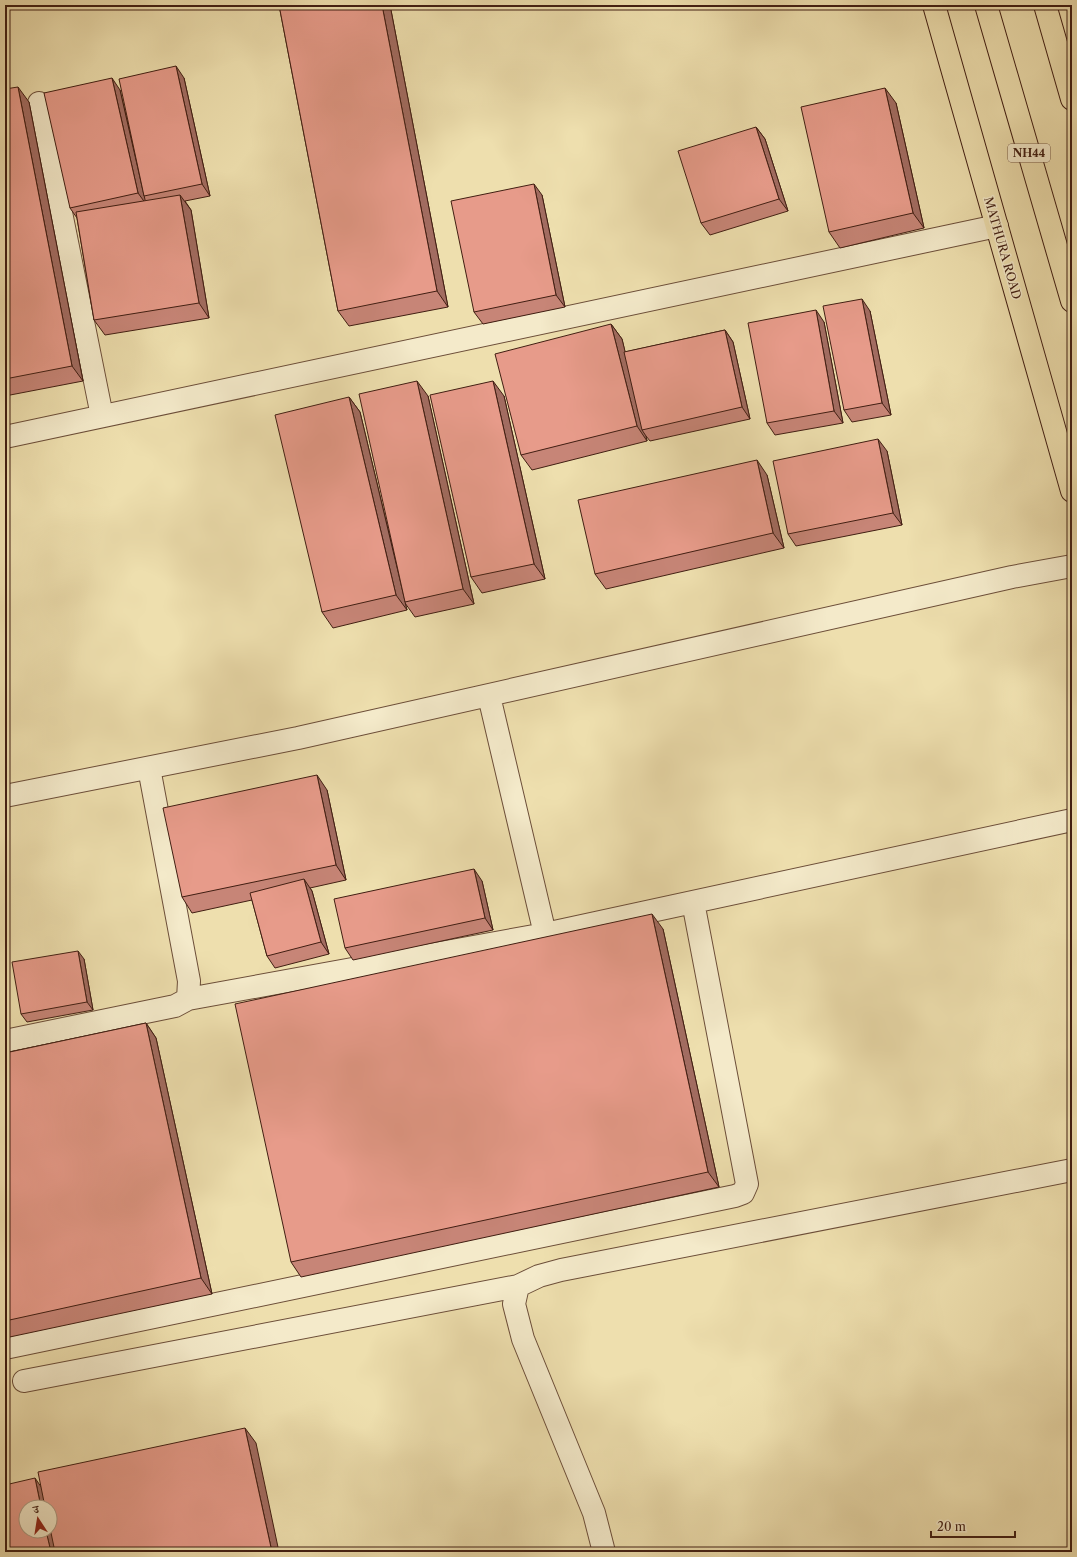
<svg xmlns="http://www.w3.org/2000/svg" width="1077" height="1557" viewBox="0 0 1077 1557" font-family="'Libre Caslon Text','Noto Serif Devanagari',serif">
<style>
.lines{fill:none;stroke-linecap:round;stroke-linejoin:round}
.minor-casing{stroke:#6c4e39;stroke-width:24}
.major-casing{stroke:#411e12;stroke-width:24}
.highway-casing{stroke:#411e12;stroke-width:24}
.minor{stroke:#f4eaca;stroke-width:22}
.major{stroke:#eedfae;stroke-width:22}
.highway{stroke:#eedfae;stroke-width:22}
.wall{fill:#c78577;stroke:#411e12}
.shaded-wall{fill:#a26c61;stroke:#411e12}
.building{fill:#e79b8a;stroke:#411e12}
.labels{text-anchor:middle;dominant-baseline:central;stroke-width:3;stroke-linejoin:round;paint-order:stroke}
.shield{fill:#f4eaca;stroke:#775b49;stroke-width:1}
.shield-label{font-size:11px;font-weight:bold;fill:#411e12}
.street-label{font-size:12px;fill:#411e12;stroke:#f4eaca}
</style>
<rect width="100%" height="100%" fill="#eedfae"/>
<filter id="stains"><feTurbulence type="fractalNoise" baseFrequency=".005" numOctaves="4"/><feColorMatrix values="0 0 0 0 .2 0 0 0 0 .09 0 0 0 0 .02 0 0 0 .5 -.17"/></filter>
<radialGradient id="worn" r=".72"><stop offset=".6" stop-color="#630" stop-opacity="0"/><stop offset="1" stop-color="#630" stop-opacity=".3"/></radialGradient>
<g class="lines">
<defs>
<path id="minor" d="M39 103 102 416
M5 437 997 226
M489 696 545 934
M5 796 298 738 1012 577 1072 566
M188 999 545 934 1072 820
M5 1041 175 1006 188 999 189 981 149 768
M5 1348 735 1196 743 1193 747 1184 693 902
M24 1381 518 1286
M604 1552 594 1513 523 1339 514 1304 518 1286 539 1276 561 1270 1072 1170"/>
<path id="major" d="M934 5 1072 491"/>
<path id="highway" d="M986 5 1072 301
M1045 5 1072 99"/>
</defs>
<use href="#minor" class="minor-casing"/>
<use href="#major" class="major-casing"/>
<use href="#highway" class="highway-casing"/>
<use href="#minor" class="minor"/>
<use href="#major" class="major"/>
<use href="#highway" class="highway"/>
</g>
<path class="wall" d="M5 5H20L5 9Z
M279 5H390L448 307 349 326 338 311Z
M184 78 210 196 185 201 191 210 209 318 105 335 94 320 77 218 70 208 120 90 138 167Z
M5 89 29 102 83 381 5 396Z
M896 103 924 228 840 248 829 232Z
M756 127 765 139 788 211 710 235 701 223Z
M542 195 565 307 483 324 474 312Z
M870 311 891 415 852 422 844 410Z
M824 322 843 423 775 435 767 423Z
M611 324 622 339 625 352 725 330 733 342 750 419 650 441 646 436 647 441 532 470 521 455Z
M428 396 474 604 415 617 405 603 407 610 333 628 322 612 349 397 360 412 399 575Z
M504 396 545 579 482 593 471 577Z
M887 451 902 525 796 546 788 534Z
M767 475 784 548 606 589 595 574Z
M327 790 346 880 310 888 312 891 329 954 275 968 267 956 252 900 192 913 182 897Z
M482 881 493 930 353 960 345 948Z
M663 929 719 1187 301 1277 291 1262Z
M84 959 93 1010 27 1022 21 1014Z
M146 1023 156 1038 212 1294 5 1338V1053Z"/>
<path class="shaded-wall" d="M382 5H390L448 307 437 291Z
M176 66 184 78 210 196 202 184Z
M112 78 120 90 146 204 138 193Z
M18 87 29 102 83 381 72 366Z
M885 88 896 103 924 228 913 213Z
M756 127 765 139 788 211 779 199Z
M534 184 542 195 565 307 556 295Z
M180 195 191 210 209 318 199 303Z
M862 299 870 311 891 415 882 403Z
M816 310 824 322 843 423 834 411Z
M611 324 622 339 644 429 642 430 646 436 647 441 637 426Z
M725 330 733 342 750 419 742 407Z
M417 381 428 396 474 604 463 589Z
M493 381 504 396 545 579 534 564Z
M349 397 360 412 405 601V602L407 610 396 595Z
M878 439 887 451 902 525 893 513Z
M757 460 767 475 784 548 773 533Z
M317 775 327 790 346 880 336 865Z
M474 869 482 881 493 930 485 918Z
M304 879 312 891 329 954 321 942Z
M652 914 663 929 719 1187 708 1172Z
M78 951 84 959 93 1010 87 1002Z
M146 1023 156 1038 212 1294 201 1278Z
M245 1428 256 1443 279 1552H272Z
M35 1478 46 1494 49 1507H41Z
M50 1513 58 1552H51L46 1531H50Z"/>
<path class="building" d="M279 5H382L437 291 338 311Z
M176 66 202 184 144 196 119 79Z
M112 78 138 193 70 208 44 93Z
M18 87 72 366 5 379V89Z
M885 88 913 213 829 232 801 107Z
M756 127 779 199 701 223 678 151Z
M534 184 556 295 474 312 451 201Z
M180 195 199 303 94 320 76 212Z
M862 299 882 403 844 410 823 306Z
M816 310 834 411 767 423 748 323Z
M611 324 637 426 521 455 495 354Z
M725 330 742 407 642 430 624 352Z
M417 381 463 589 405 602 359 394Z
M493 381 534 564 471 577 430 395Z
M349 397 396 595 322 612 275 415Z
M878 439 893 513 788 534 773 461Z
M757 460 773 533 595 574 578 500Z
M317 775 336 865 182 897 163 808Z
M474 869 485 918 345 948 334 899Z
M304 879 321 942 267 956 250 893Z
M652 914 708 1172 291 1262 235 1004Z
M78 951 87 1002 21 1014 12 962Z
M146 1023 201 1278 5 1321V1053Z
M245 1428 272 1552H55L50 1528V1507H45L38 1472Z
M35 1478 41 1507H26V1531H46L51 1552H5V1485Z"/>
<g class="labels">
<rect class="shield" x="1008" y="144" width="42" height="18" rx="3"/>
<g class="shield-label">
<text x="1029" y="153">NH44</text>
</g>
<g class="street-label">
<text transform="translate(1003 248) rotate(74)">MATHURA ROAD</text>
</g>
</g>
<rect width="1077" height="1557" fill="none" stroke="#eedfae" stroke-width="20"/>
<rect x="6" y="6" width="1065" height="1545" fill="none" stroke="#411e12" stroke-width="2"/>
<rect x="10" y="10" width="1057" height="1537" fill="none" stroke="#411e12"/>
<g transform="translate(38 1519) rotate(348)"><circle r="19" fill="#f4eaca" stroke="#ac9880"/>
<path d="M0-3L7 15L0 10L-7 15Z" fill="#8f2418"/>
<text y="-6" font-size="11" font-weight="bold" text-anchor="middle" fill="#411e12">उ</text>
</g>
<path d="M931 1531v6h84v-6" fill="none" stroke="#411e12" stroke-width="2"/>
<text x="937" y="1531" font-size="12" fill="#411e12" stroke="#f4eaca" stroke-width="3" paint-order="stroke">20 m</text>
<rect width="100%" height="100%" filter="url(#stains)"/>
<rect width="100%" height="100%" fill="url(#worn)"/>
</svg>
